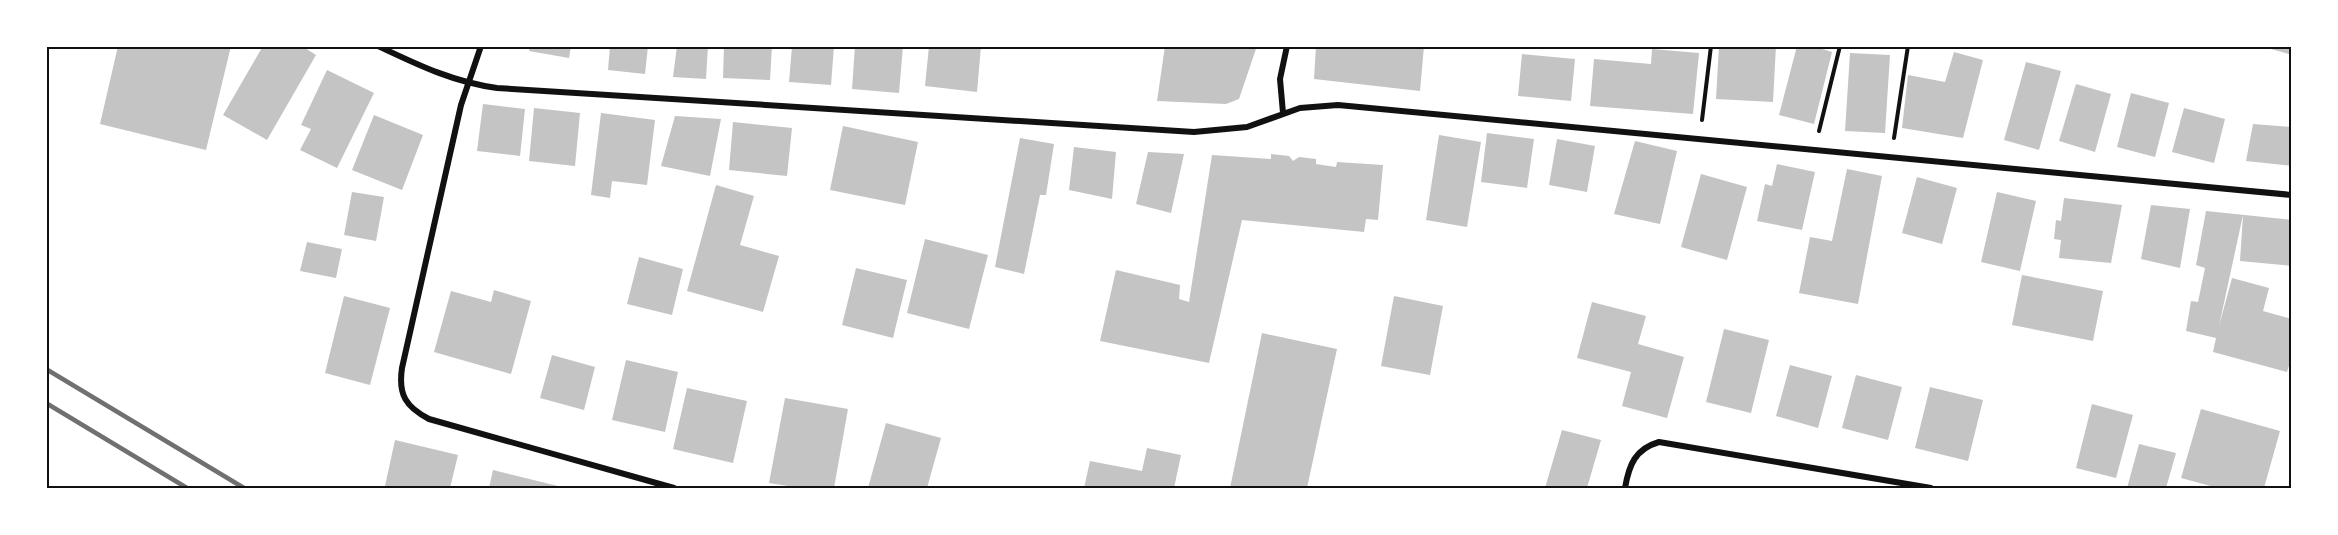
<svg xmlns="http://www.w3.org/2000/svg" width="2338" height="535" viewBox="0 0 2338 535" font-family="Signika,sans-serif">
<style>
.building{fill:#c4c4c4}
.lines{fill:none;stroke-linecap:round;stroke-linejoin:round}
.path{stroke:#111;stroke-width:4}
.minor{stroke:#111;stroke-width:6}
.rail{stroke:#707070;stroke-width:4.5}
.neatline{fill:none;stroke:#111;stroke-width:2}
</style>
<rect width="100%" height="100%" fill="#fff"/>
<path class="building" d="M118 46H231L206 150 100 124Z
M263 46H302L316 55 267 140 223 115Z
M530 46H571L569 58 529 51Z
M610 46H648L645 74 608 70Z
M677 46H708L706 79 673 77Z
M724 46H772L770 80 723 78Z
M792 46H834L831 85 789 82Z
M855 46H903L899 93 852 89Z
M929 46H981L977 92 925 86Z
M1165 46H1257L1239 99 1226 104 1157 101Z
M1316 46H1424L1420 91 1314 79Z
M1719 46H1776L1773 102 1716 99Z
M1797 46H1813L1832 52 1814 124 1779 115Z
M2264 46H2292V55L2264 47Z
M1652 49 1699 53 1693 114 1590 106 1594 59 1651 64Z
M1954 52 1983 60 1963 138 1902 128 1908 75 1945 82Z
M1850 53 1890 55 1885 133 1845 131Z
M1522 54 1575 59 1571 101 1518 96Z
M2026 62 2061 71 2039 150 2004 140Z
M327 70 374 93 337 168 300 150 311 129 301 125Z
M2076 84 2111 94 2095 152 2059 141Z
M2131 93 2169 103 2155 157 2117 147Z
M483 104 525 109 520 156 477 151Z
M534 108 580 113 575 166 529 161Z
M2184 108 2225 119 2214 163 2172 152Z
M601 113 655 120 647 185 612 181 610 198 591 195Z
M374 115 423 135 402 190 352 170Z
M675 116 721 119 710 176 661 166Z
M733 122 792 128 787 176 729 170Z
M2253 124 2292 127V166L2246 161Z
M843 126 918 142 905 205 830 190Z
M1487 133 1534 139 1527 188 1481 182Z
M1439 135 1481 142 1467 227 1426 220Z
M1020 138 1054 144 1046 195H1040L1024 274 995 267Z
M1557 139 1595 146 1587 192 1549 185Z
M1635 141 1677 151 1660 224 1614 214Z
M1074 147 1116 152 1112 199 1069 190Z
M1148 152 1184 154 1171 213 1136 204Z
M1271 154 1289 156 1293 161 1299 157 1316 159V164L1336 167 1337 162 1383 165 1378 220 1366 219 1364 232 1242 220 1209 363 1100 341 1116 270 1180 285 1179 299 1189 302 1212 155 1271 159Z
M1777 164 1815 172 1802 230 1757 221 1765 184 1772 186Z
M1847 169 1882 176 1858 304 1799 293 1810 237 1832 241Z
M1701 174 1747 187 1727 260 1681 247Z
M1917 177 1957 188 1942 244 1902 233Z
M716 185 754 196 740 245 779 256 763 312 687 291Z
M352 192 384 197 376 241 344 235Z
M1997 192 2036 201 2020 271 1981 262Z
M2064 198 2122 205 2111 263 2059 258 2061 240 2054 239 2056 220 2061 221Z
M2151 205 2190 209 2180 268 2141 259Z
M2206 211 2292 220V266L2240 261 2243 215 2219 326 2232 278 2269 288 2263 311 2292 319V356L2287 372 2213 352 2216 338 2186 331 2191 301 2198 302 2205 268 2196 265Z
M925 239 988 255 969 329 907 313Z
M307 242 342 249 336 278 300 271Z
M639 257 683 269 672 315 627 304Z
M856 268 907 280 893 338 842 325Z
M2022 275 2103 291 2093 341 2012 325Z
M494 290 531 301 511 374 434 352 451 291 491 302Z
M344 296 390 308 370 385 325 373Z
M1394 296 1443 306 1430 375 1381 366Z
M1592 302 1646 316 1638 344 1684 357 1667 418 1622 406 1631 372 1577 358Z
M1724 329 1769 340 1751 413 1706 402Z
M1262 333 1337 349 1307 488H1230Z
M552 355 595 367 584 410 540 398Z
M626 360 678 372 665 432 612 420Z
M1790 365 1832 376 1818 428 1776 416Z
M1856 375 1902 387 1888 440 1842 428Z
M1930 387 1983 400 1968 461 1915 448Z
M687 388 747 401 733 463 673 449Z
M785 398 848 409 834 488H801L769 483Z
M2092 404 2133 415 2116 478 2076 468Z
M2201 409 2280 431 2264 488H2218L2181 478Z
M886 423 941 438 927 488H868Z
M1562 430 1601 440 1587 488H1545Z
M395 440 458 455 450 488 385 486Z
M2139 444 2176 453 2166 488H2127Z
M1147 448 1181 455 1174 488H1084L1090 461 1142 471Z
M493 470 566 488H489Z"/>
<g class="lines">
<path class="path" d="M1702 120 1711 46
M1819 131 1840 46
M1894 138 1908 46
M46 488H47"/>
<path class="minor" d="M378 46C418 65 453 82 497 88L1194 132 1247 127 1300 108 1338 105 2292 195
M481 46 461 105 402 368C398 395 406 407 429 419L674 488
M1283 113 1280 79 1287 46
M1625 488C1629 465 1635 449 1659 442L1931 488"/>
<path class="rail" d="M46 369 244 488
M46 403 187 488"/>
</g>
<rect width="2338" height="535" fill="none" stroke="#ffffff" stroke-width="96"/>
<rect x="48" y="48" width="2242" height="439" class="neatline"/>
</svg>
